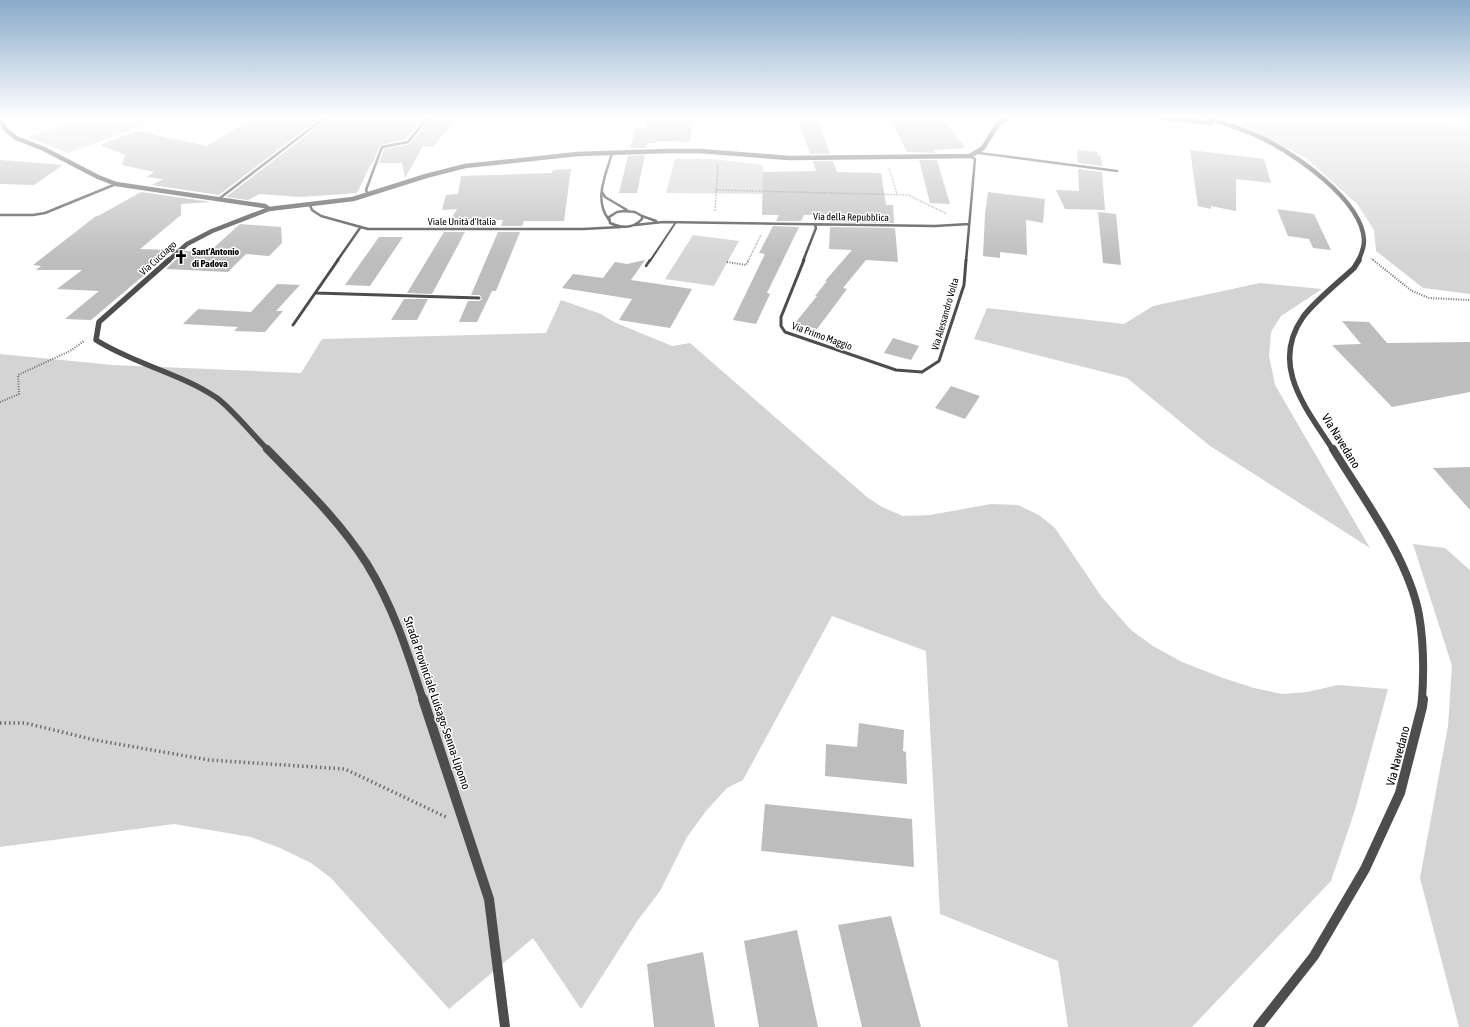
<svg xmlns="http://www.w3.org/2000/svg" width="1470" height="1027" viewBox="0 0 1470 1027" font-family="'Asap Condensed',sans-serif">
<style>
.green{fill:#d4d4d4}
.building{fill:#bdbdbd}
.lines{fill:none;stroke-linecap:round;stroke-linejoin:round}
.path-far2{stroke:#6f6f6f;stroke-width:1.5;stroke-dasharray:0.5 1;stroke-linecap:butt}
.path-far1{stroke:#6f6f6f;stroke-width:2;stroke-dasharray:1 1.5;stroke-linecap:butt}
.path{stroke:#6f6f6f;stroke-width:3.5;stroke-dasharray:1.5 3;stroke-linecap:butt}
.service-far1{stroke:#4d4d4d;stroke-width:2}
.service{stroke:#4d4d4d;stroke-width:2.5}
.minor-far1{stroke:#4d4d4d;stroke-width:2.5}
.minor{stroke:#4d4d4d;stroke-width:3}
.tertiary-far3{stroke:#4d4d4d;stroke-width:4.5}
.tertiary-far2{stroke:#4d4d4d;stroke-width:5.5}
.tertiary-far1{stroke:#4d4d4d;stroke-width:8}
.tertiary{stroke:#4d4d4d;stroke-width:10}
.labels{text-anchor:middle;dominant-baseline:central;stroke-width:3;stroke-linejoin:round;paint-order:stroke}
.far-street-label{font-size:10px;fill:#000;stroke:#fff}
.far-poi-label{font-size:10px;font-weight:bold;fill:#000;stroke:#fff;text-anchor:start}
.street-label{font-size:12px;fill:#000;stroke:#fff}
</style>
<rect width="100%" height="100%" fill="#fff"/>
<path class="green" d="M89 116H157L164 118 68 153 28 137Z
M1277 116H1415L1431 124 1470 127V294L1423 288 1376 251 1374 230 1358 205 1306 158 1241 124Z
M675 159H713L763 165 764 194 666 193Z
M693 235 739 241 714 286 665 279Z
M1260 283 1322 289 1281 316 1271 332 1269 356 1275 385 1370 548 1210 446 1127 378 974 339 987 308 1124 324 1153 306Z
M561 300 601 314 614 322 672 346 690 343 867 497 882 507 903 516 930 515 991 504 1018 505 1039 515 1055 528 1101 596 1131 630 1153 646 1182 662 1223 678 1254 688 1282 694 1307 692 1338 685 1388 689 1355 810 1331 881 1192 1027H1068L1058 961 940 914 926 651 832 616 743 780 727 788 706 811 687 837 660 891 638 920 581 1009 533 938 449 1009 331 878 311 863 280 848 251 837 174 824 0 847V354L113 365 301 373 322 339 546 333Z
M1413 544 1445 548 1470 570V1027H1459L1420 878 1448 726 1452 666Z"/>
<path class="building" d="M256 116 321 117 219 195 152 185 163 179 146 177 154 172 122 165 125 155 100 145 137 131 207 146Z
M345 116H418L416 118 423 119 406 139 380 145 373 163 371 164 357 193 301 197 260 194 248 200 226 197 329 118 342 119Z
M649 116H694L690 142 657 141V143H648L646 148H630L636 128H646Z
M797 116H816L830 154H810Z
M888 116H941L965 148 934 150 935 153 907 152Z
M430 119 455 120 433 147 423 146 405 178 402 163H379L384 149 410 144Z
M1077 150 1098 152 1097 155 1101 156 1102 166 1078 163Z
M1190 150 1264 159 1271 183 1236 179V211L1211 206V209L1198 206Z
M645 155 637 193H619L628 156Z
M0 160 63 165 34 185 0 184Z
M919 160H937L950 204 930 203Z
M813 161H833L837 172 881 173 886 205H893L894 223 830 222V215H804L801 221H776L779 215H762L763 172 816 171Z
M571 169 564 221H524L522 226H501L503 220H472L468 226H447L457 209 442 210 446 195 458 194 461 176 552 173 553 170Z
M1078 169 1102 172 1105 210 1065 209 1056 190 1079 191Z
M141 192 212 202 181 204V215L140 249 174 250 91 320 65 319 99 291 57 289 82 270H36L41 266 33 265 96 216H98Z
M988 192 1045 199 1043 223 1026 220 1027 255 1000 252V258L983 256 985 214Z
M1277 209 1314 214 1331 250 1313 248 1309 239 1288 236Z
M1098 212 1116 214 1121 265 1103 263Z
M240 224 281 227 282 243 269 256 246 254 228 272 166 269 185 251 209 252Z
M773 226 799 227 767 293 770 294 756 324 733 320 765 254 759 253Z
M830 227 895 228 898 262 866 260 843 288 847 289 817 329 795 323 817 296H815L827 281H825L852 250 829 249Z
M444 232H465L432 294 407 293Z
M498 232H520L496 291H492L477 322H459L468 301H479L482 299 480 295H471Z
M379 237H403L370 286 345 285Z
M645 260 631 280 692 289 670 328 619 320 632 299 562 288 573 274 603 278 615 262 627 264Z
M277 284 300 285 276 311H283L265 332 234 331 238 327 183 324 198 309 251 312Z
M404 299H428L417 320H391Z
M1342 321 1369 322 1387 343 1470 342V392L1392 407 1332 345 1361 344Z
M893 338 919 346 911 360 884 353Z
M951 386 980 396 965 419 935 408Z
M1470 467V510L1433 468Z
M859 723 904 730 903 751 906 752 907 784 825 776 826 744 857 747Z
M765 804 912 819 914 867 761 851Z
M891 916 921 1027H862L838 925Z
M797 930 818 1027H759L744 941Z
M703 952 715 1027H654L647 964Z"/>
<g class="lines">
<path class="path-far2" d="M889 168 897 194
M716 190 908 195 947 214
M715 211 718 166H716
M1371 258 1374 261
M748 261 761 235"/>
<path class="path-far1" d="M1373 260 1412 291 1429 298 1470 300
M727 262 746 265 749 260
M0 402 19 394 18 375 70 351 84 341"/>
<path class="path" d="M0 723H25L95 740 209 760 345 769 446 817"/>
<path class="service-far1" d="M650 261 676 222"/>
<path class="service" d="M646 266 650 260"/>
<path class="minor-far1" d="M979 153 1117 171
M602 192 605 197 627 210
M368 195 366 190 382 147 408 142 429 116
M220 198 327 116
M310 205 312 210 321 216 368 229H583L621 227
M624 211 635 212 642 216V219C633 229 621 228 610 223L609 217 617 212Z
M0 215H33L45 213 116 184
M642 216 656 221
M609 220C593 199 606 175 612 153
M635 225 663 222 935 226 969 224
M337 261 360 228
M803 261 816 228 815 225
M966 261 975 159 970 156"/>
<path class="minor" d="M804 260 781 317V326L785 332 896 370 922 372 939 361 964 285 966 260
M316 293 479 298
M293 325 338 260"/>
<path class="tertiary-far3" d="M1154 116 1171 120 1187 119
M1204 116C1224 124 1245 129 1264 139 1297 156 1362 200 1364 240 1364 247 1361 255 1358 261
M0 119 5 129 16 138 44 149 98 177 116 184 265 206 269 209
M1184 120 1212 123
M168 261 187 244 212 231 269 209 353 199 426 176 465 166 577 154 667 151H700L789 158 970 156 983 148 998 124 1013 116"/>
<path class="tertiary-far2" d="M169 260 99 322 96 340C134 364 180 373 217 398 232 409 254 436 268 450
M1333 450C1307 409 1269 366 1303 317 1315 301 1339 282 1354 268L1359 260"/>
<path class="tertiary-far1" d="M267 449C303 486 340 521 367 564 393 606 408 653 423 700
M1333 449C1363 498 1409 559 1419 615 1424 644 1424 671 1422 700"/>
<path class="tertiary" d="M423 699 489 899 505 1027
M1258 1027 1314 956 1365 869 1400 793 1422 707 1423 699"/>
</g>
<linearGradient id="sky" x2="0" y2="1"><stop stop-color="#89aac9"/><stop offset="0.45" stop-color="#fff"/><stop offset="1" stop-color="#fff" stop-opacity="0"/></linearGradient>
<rect width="1470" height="260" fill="url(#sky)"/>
<defs>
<symbol id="church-bare" viewBox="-9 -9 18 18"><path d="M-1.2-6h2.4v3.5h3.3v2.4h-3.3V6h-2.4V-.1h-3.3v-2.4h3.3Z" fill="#000" stroke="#fff" stroke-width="2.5" paint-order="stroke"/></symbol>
</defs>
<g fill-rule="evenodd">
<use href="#church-bare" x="171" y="247" width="20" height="20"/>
</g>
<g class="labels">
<g class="far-street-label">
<text transform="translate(851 217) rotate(1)">Via della Repubblica</text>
<text x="462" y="221">Viale Unità d'Italia</text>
<text transform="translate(158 258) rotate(-42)">Via Cucciago</text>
<text transform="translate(945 314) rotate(-74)">Via Alessandro Volta</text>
<text transform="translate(822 336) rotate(20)">Via Primo Maggio</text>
</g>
<g class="far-poi-label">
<text x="192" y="251">Sant'Antonio<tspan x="192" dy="12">di Padova</tspan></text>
</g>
<g class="street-label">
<text transform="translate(1341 441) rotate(58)">Via Navedano</text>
<text transform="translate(437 703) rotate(71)">Strada Provinciale Luisago-Senna-Lipomo</text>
<text transform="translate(1398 756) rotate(-75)">Via Navedano</text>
</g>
</g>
</svg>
